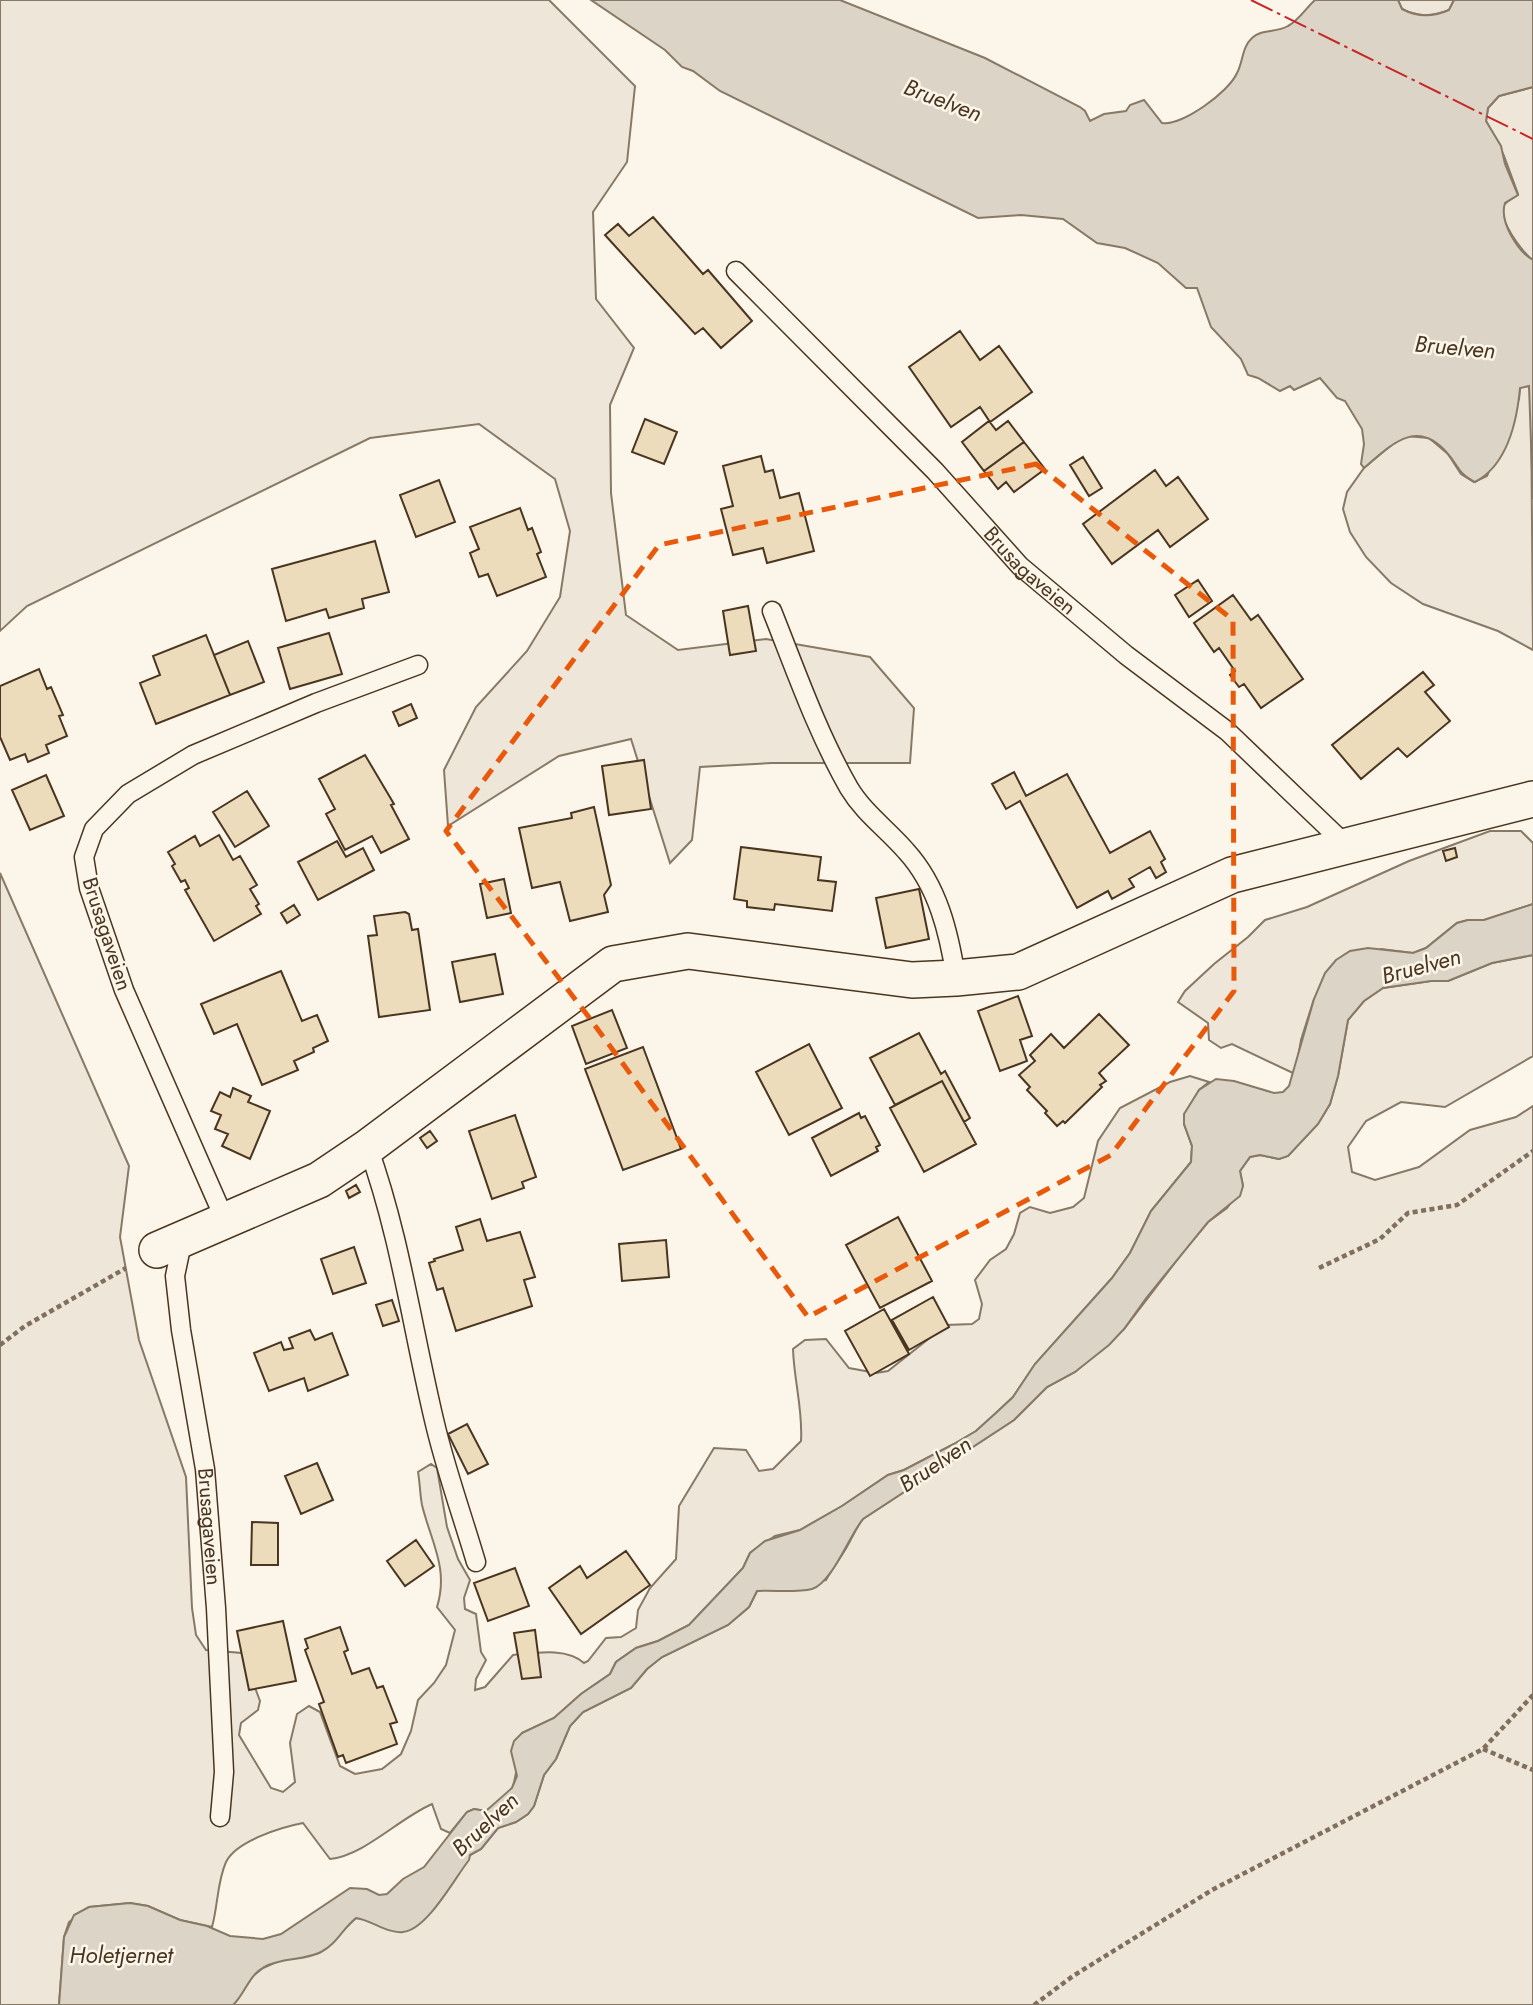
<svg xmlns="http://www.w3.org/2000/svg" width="1533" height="2005" viewBox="0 0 1533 2005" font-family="Jost,sans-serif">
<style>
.green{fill:#ede6d9;stroke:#887966;stroke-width:2}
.water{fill:#dcd4c6;stroke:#887966;stroke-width:2}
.building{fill:#ecdcbc;stroke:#4a3520;stroke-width:2}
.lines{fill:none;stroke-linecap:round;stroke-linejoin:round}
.service-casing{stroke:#4a3520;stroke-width:21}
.minor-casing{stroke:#4a3520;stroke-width:38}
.path{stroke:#7f6f5c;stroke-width:4.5;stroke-dasharray:5 3.5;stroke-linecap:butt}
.service{stroke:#fbf6e9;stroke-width:18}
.minor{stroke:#fbf6e9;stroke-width:35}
.power{stroke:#c62828;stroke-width:2;stroke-dasharray:24 5 3.5 5;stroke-linecap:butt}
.marked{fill:none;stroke:#e8590c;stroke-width:5;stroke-dasharray:14 9;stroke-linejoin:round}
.labels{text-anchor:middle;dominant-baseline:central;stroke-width:5;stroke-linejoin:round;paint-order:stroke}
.street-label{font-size:21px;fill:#4a3520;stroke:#fbf6e9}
.water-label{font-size:23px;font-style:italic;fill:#4a3520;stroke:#fbf6e9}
</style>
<rect width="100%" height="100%" fill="#fbf6e9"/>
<path class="green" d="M0 0H549L635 86 627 162 593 212 596 299 634 348 610 405 611 493 626 615 678 650 766 639 870 657 914 708 910 763H772L700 767 692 840 670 863 631 739 559 756 448 826 444 770 476 707 527 651 560 597 570 531 555 479 479 424 370 438 27 606 0 631Z
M1398 0H1454L1449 10C1433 17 1417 17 1402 9Z
M1533 87V260C1523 254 1496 217 1504 205 1507 201 1514 198 1518 194L1504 156 1486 121 1488 108 1499 96Z
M1525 385 1529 386 1531 397 1533 650 1498 631 1423 604 1391 583 1366 557 1350 532 1343 509 1347 492 1364 468 1390 446 1406 436 1429 438 1448 454 1461 474 1474 482 1487 476 1519 399 1520 388Z
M1490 831H1521L1533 843V904L1484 920H1468L1457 923 1426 948 1413 953 1381 949 1314 999 1301 1040 1295 1074 1232 1044 1221 1048 1209 1040 1208 1023 1178 1002 1185 991 1214 964 1248 937 1265 920 1307 907 1409 861Z
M0 873 129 1166 120 1237 139 1340 186 1477 192 1608 196 1635 206 1650 242 1653 260 1701 258 1710 241 1723 239 1735 271 1788 283 1792 295 1782 290 1743 297 1714 309 1706 320 1712 340 1766 355 1774 382 1769 401 1754 411 1731 418 1700 434 1683 446 1665 455 1630 437 1607C449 1568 431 1542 422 1505 420 1495 420 1483 418 1472L431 1464 437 1468 447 1527 458 1559 470 1580 464 1598 465 1609 476 1614 481 1652 486 1660 476 1679 475 1690 485 1687 513 1655C535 1653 566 1647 584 1663L588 1661 606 1638 621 1637 636 1628 638 1610 650 1588 676 1559 679 1506 714 1448 746 1450 759 1471 773 1469 801 1441C803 1409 794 1381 793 1349L805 1340 826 1339 849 1368 876 1373 888 1371 946 1325 972 1324 979 1319 982 1304 975 1280 990 1260 1006 1249 1014 1234 1020 1213 1030 1207 1050 1213 1073 1207 1084 1198 1098 1141 1120 1108 1170 1082 1190 1076 1209 1082 1199 1090 1184 1124 1192 1146 1191 1162 1151 1211 1130 1253 1112 1278 1035 1364 1013 1397 997 1412 976 1431 954 1444 904 1470 888 1475 842 1506 800 1530 775 1536 750 1553 743 1568 689 1625 658 1641 636 1648 616 1662 610 1674 581 1694 554 1718 522 1733C520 1744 516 1782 512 1788 506 1797 495 1804 486 1811L474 1809 467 1812 450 1833 441 1829 432 1804C398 1819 365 1855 330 1859L303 1823C282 1827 236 1841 226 1862 217 1882 218 1906 212 1927L180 1920 148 1906 130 1903 89 1907 69 1922 64 1937 59 2005H0Z
M1533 955V1056L1445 1107 1401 1102 1366 1121 1348 1147 1352 1172 1375 1180 1419 1167 1470 1130 1516 1117 1533 1106V2005H233L253 1976 263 1968 281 1960 319 1953 356 1918 370 1920 387 1928C405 1914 465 1875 470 1855L481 1849 498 1828 516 1822 528 1814 534 1806 544 1775 556 1759 570 1726 583 1712 631 1688 647 1669 662 1657 728 1625 749 1607 757 1591 826 1580C832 1569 839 1560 845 1550 852 1539 855 1529 863 1519L1014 1420 1047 1387 1075 1372 1124 1329 1187 1247 1208 1222 1227 1208 1243 1186 1240 1171 1250 1157 1260 1155 1279 1159 1288 1156 1318 1124 1330 1104 1338 1076 1348 1020 1364 1001 1383 988 1431 981H1448L1492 963Z"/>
<path class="water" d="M591 0H840L985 58 1080 107 1085 111 1090 121 1104 114 1126 111 1130 105 1144 100 1162 123C1182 126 1229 92 1237 73 1243 62 1242 47 1252 38 1261 29 1276 33 1288 26 1299 20 1306 8 1315 0H1398L1402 9C1417 17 1433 17 1449 10L1454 0H1533V87L1499 96 1488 108 1486 121 1501 146 1505 164 1518 195 1505 203C1499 221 1517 251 1533 260V499L1529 386 1520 388C1517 421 1507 465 1475 482 1457 472 1460 468 1448 454 1417 417 1391 445 1364 468L1361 464 1364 444 1362 429 1345 401 1337 398 1320 378 1294 390 1290 386 1280 391 1258 378 1248 375 1241 359 1211 327 1197 288H1186L1158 263 1125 248 1097 243 1063 219 1021 215 978 218 720 91 693 71 682 67 665 50Z
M1533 904V955L1492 963 1448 981H1431L1383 988 1364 1001 1348 1020 1338 1076 1330 1104 1318 1124 1288 1156 1279 1159 1260 1155 1250 1157 1240 1171 1243 1186 1240 1196 1208 1222 1147 1297 1124 1329 1109 1345 1075 1372 1047 1387 1014 1420 863 1519C849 1536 832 1583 812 1589 795 1593 775 1590 757 1591L749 1607 728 1625 662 1657 647 1669 631 1688 583 1712 570 1726 556 1759 544 1775 534 1806 528 1814 516 1822 498 1828 481 1849 470 1855 469 1860C454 1879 427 1930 403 1932 388 1934 371 1920 356 1918 343 1928 337 1944 321 1952 304 1961 282 1957 264 1967 248 1976 245 1994 233 2005H59L64 1937 74 1915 89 1907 130 1903 148 1906 180 1920 207 1926 230 1936 263 1939 281 1934 350 1888 367 1889 379 1895 387 1894 403 1879 424 1867 467 1812 474 1809 486 1811 512 1788 517 1776 511 1751 514 1741 522 1733 554 1718 581 1694 610 1674 616 1662 636 1648 658 1641 689 1625 743 1568 750 1553 765 1541 800 1530 842 1506 888 1475 904 1470 954 1444 976 1431 997 1412 1013 1397 1035 1364 1112 1278 1130 1253 1151 1211 1191 1162 1192 1146 1184 1124V1114L1199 1090 1216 1079 1234 1081 1274 1093 1283 1092 1289 1086 1314 999 1325 973 1336 960 1350 951 1368 948 1413 953 1426 948 1457 923 1468 920H1484Z"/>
<path class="building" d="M653 217 703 274 708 270 752 321 721 348 703 328 695 334 605 235 618 224 629 236Z
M960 331 980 360 999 346 1032 392 990 422 980 407 951 427 909 367Z
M645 419 677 432 664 464 632 452Z
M989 421 996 430 1008 421 1024 442 984 471 962 442Z
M1024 442 1045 469 1014 492 1006 482 998 489 984 471Z
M761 456 765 472 773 470 780 498 799 493 814 551 767 563 763 548 733 555 721 509 733 506 723 466Z
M1083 457 1102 488 1089 496 1070 465Z
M1155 470 1166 486 1178 477 1208 519 1170 547 1158 530 1112 564 1083 524Z
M439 480 455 522 416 537 400 495Z
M520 508 528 530 532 528 541 552 537 554 546 577 497 596 488 574 479 577 470 553 479 549 470 527Z
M375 541 389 592 362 599 364 608 329 618 326 609 286 621 272 569Z
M1198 580 1212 601 1189 617 1175 595Z
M1233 595 1251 620 1258 615 1303 679 1261 708 1244 684 1239 687 1230 675 1235 671 1219 648 1214 652 1194 623Z
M748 606 756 651 730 655 723 611Z
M329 633 342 674 290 689 278 648Z
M206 635 230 695 156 724 140 683 160 675 153 656Z
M248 641 264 682 230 695 214 655Z
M39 669 47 689 51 687 63 715 59 716 67 736 46 745 49 753 28 762 25 754 10 760 0 737V686Z
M1423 672 1434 685 1425 692 1450 721 1407 757 1398 748 1361 779 1332 745Z
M411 704 417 718 399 726 393 712Z
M365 755 394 804 391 805 409 839 381 853 372 836 345 850 326 814 335 809 319 779Z
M644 760 651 809 609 815 602 766Z
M1014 772 1026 796 1067 774 1110 853 1150 831 1165 859 1161 862 1166 872 1156 878 1150 867 1129 879 1134 887 1112 899 1108 891 1077 908 1020 801 1006 809 992 784Z
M46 775 64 816 30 830 12 790Z
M247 791 269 826 235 847 213 812Z
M594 807 611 885 604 895 608 912 570 921 560 882 532 888 519 828 572 818 571 813Z
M219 835 233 860 240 856 257 885 250 889 259 904 256 906 261 914 214 941 185 890 189 888 185 880 181 882 172 866 175 864 168 852 195 836 200 846Z
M337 841 346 857 363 848 374 870 318 900 298 862Z
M741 847 821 857 818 880 836 882 832 911 775 904 774 910 747 907V901L734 899Z
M1455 848 1457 857 1446 861 1443 851Z
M504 879 511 913 487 918 480 884Z
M919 889 929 939 886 948 876 898Z
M294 905 300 915 287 923 281 913Z
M405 912 409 914 412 930 418 929 430 1010 379 1017 368 936 377 935 374 916Z
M495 954 503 994 460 1002 452 962Z
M281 971 302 1021 317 1015 328 1041 313 1048 314 1052 294 1061 298 1070 262 1085 237 1024 214 1034 201 1004Z
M1018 996 1032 1036 1020 1040 1027 1061 1000 1071 978 1011Z
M612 1010 627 1048 586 1064 572 1026Z
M1099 1014 1129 1045 1099 1073 1106 1081 1100 1085 1102 1087 1065 1123 1063 1121 1057 1126 1045 1113 1047 1111 1027 1090 1030 1087 1019 1075 1035 1061 1030 1055 1051 1034 1064 1048Z
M919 1033 941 1074 945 1071 970 1118 964 1122 942 1081 895 1105 870 1058Z
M809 1044 842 1108 789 1135 756 1072Z
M643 1047 681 1149 623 1170 585 1069Z
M942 1081 976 1144 924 1172 890 1108Z
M233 1088 251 1096 248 1102 270 1111 250 1159 222 1146 228 1134 215 1129 221 1115 211 1111 220 1092 230 1097Z
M859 1113 861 1118 865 1116 880 1145 876 1147 878 1151 831 1176 812 1138Z
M515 1115 536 1177 522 1182 524 1188 492 1199 469 1131Z
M430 1131 437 1141 427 1148 420 1138Z
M356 1185 360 1192 349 1198 346 1191Z
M898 1217 932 1281 880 1308 846 1245Z
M480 1219 487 1241 520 1232 535 1277 524 1280 532 1306 456 1331 443 1288 437 1290 429 1263 435 1261 434 1259 463 1250 456 1227Z
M666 1240 669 1277 622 1281 619 1244Z
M354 1247 366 1283 333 1294 321 1259Z
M933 1297 949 1327 909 1350 892 1320Z
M392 1300 399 1321 383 1326 376 1305Z
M884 1309 909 1354 870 1376 845 1331Z
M310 1330 315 1340 332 1333 348 1375 308 1391 304 1378 269 1391 254 1353 281 1342 284 1350 293 1348 289 1338Z
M467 1424 488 1464 468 1474 448 1434Z
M317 1463 333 1500 301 1514 285 1476Z
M252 1522 278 1523V1565H251Z
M416 1540 434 1566 405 1586 387 1561Z
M626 1551 650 1585 581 1634 549 1588 580 1566 587 1578Z
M515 1568 529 1606 488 1621 474 1583Z
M283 1621 296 1681 249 1690 237 1631Z
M340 1627 348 1650 344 1652 352 1674 369 1668 377 1688 383 1686 397 1722 390 1724 397 1744 346 1763 343 1755 338 1757 319 1704 324 1702 305 1650 308 1648 305 1639Z
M535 1630 541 1677 522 1679 514 1633Z"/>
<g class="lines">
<defs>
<g id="service">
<path id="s1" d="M736 271 935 471 1020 566 1126 655 1227 731 1346 845"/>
<path d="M772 611C796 671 817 732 849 788 864 813 887 829 906 851 938 886 949 933 956 978"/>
<path d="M368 1147C401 1238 413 1334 436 1428 447 1473 463 1518 476 1562"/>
<path d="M225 1220 124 990 89 888 84 857 94 829 128 794 193 755 316 703 418 665"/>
<path id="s2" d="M183 1238 175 1276 181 1330 205 1469 216 1608 224 1772 220 1817"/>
</g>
<path id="minor" d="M157 1250 319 1180 368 1147 613 964 688 951 912 980 956 978 1018 972 1232 875 1533 799"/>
</defs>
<use href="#service" class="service-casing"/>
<use href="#minor" class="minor-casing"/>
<path class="path" d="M1319 1268 1380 1239 1408 1213 1457 1205 1533 1151
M0 1345 25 1326 126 1268
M1483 1749 1533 1770
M1034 2005 1073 1976 1212 1890 1483 1749 1533 1695"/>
<use href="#service" class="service"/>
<use href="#minor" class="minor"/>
<path class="power" d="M1251 0 1533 139"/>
</g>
<path class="marked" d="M1036 464 1233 620 1234 991 1111 1155 808 1317 588 1016 446 831 659 545Z"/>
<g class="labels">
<g class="street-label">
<text stroke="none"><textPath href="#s1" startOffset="420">Brusagaveien</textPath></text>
<text transform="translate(107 934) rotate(72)">Brusagaveien</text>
<text stroke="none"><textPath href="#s2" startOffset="292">Brusagaveien</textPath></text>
</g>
<g class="water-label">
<text transform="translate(943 100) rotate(21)">Bruelven</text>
<text transform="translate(1455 347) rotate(5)">Bruelven</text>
<text transform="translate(1421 966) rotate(-15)">Bruelven</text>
<text transform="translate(935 1464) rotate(-34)">Bruelven</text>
<text transform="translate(485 1824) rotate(-43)">Bruelven</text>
<text x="121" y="1955">Holetjernet</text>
</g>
</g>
</svg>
